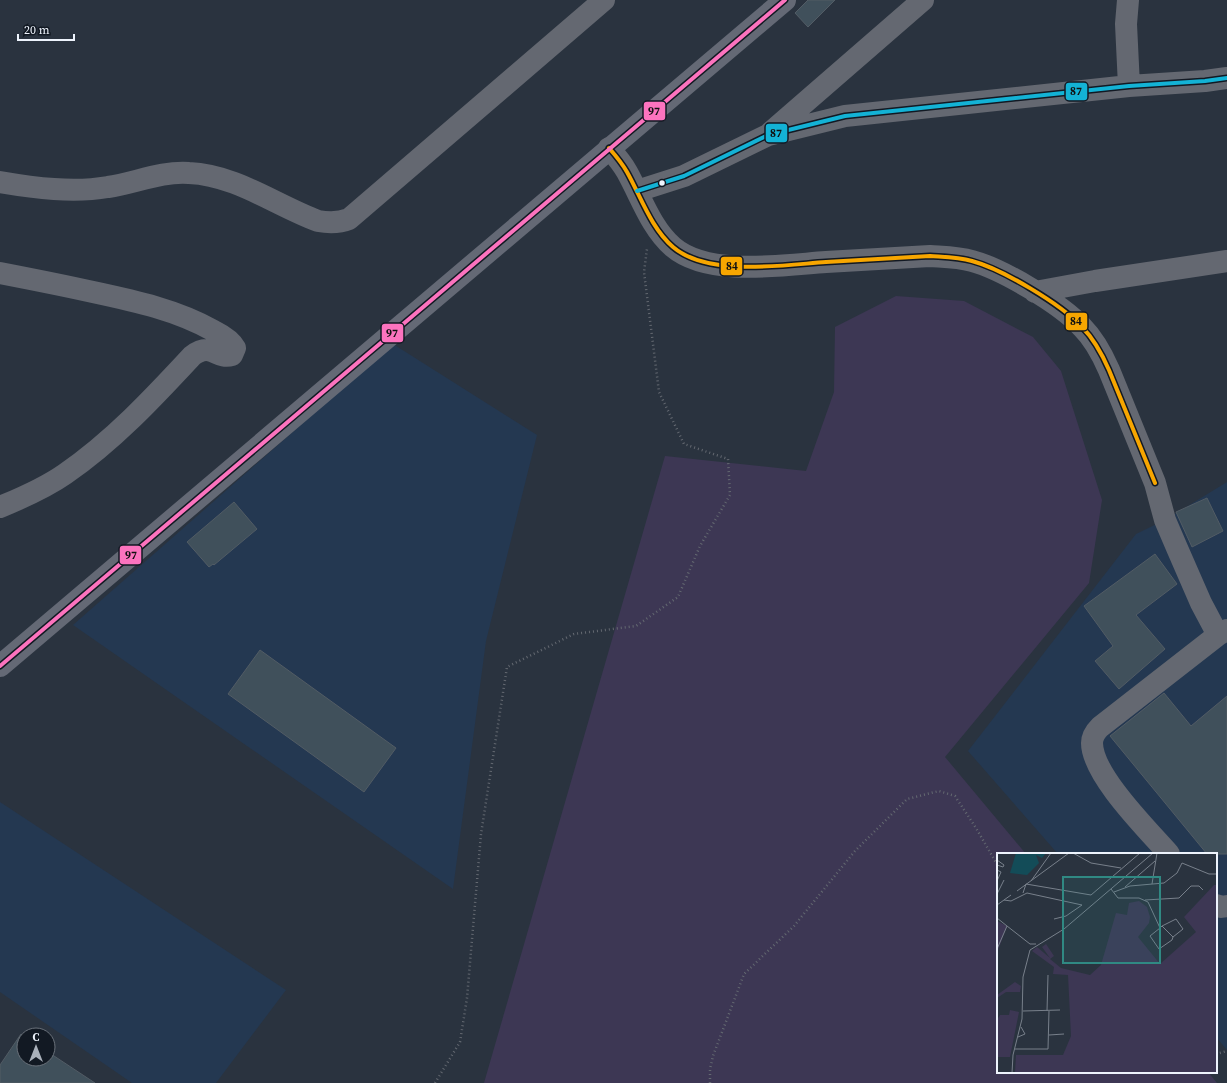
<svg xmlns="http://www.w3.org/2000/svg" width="1227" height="1083" viewBox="0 0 1227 1083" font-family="'Source Serif 4',serif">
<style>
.built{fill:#243851}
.green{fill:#3d3754}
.building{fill:#40505b;stroke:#525c65}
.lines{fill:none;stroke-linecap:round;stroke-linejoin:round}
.path{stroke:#646971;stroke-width:2.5;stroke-dasharray:1 3;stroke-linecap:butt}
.minor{stroke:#646871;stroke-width:22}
.major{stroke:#646975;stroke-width:22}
.bus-1-casing{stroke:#121923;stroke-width:7}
.bus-2-casing{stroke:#121923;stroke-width:7}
.bus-3-casing{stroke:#121923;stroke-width:7}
.bus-1{stroke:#f7a600;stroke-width:4}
.bus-2{stroke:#13b2d5;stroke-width:4}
.bus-3{stroke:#fc73be;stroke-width:4}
.bus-dot{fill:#eef4fd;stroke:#121923;stroke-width:1.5}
.inset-road{fill:none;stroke:#78808b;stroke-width:1}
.view{fill:#308983;fill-opacity:0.15;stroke:#308983;stroke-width:2}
.inset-edge{fill:none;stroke:#eef4fd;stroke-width:2}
.line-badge{stroke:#121923;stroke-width:1.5}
.pale-badge-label{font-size:11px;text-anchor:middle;font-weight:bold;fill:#111}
</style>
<rect width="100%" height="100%" fill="#2a333f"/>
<path class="built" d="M393 344 537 435 486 641 453 889 73 625Z
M1227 482V1050L1216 1037V854H1058L968 751 1136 534 1165 520Z
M0 802 286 990 216 1083H132L0 992Z"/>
<path class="green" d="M896 296 964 301 1033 337 1061 371 1102 500 1089 583 945 757 1026 854H998V1072H1208L1217 1083H484L665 456 806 471 834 392 835 327Z"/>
<path class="building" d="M808 0H835L808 27 795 13Z
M1207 498 1223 531 1192 547 1176 512Z
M234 502 257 529 214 565 213 564 209 567 187 542Z
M1155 554 1177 584 1136 615 1165 649 1119 689 1095 661 1113 646 1084 606Z
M260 650 396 748 364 792 228 694Z
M1164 693 1191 726 1227 696V854H1207L1110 736Z
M21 1034 24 1036V1059H48V1052L95 1083H0V1065Z"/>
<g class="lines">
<path class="path" d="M1216 1054 1227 1051
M435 1083 460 1042 467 998 481 834 507 667 574 634 636 626 678 597 700 546 730 495 728 459 684 444 659 392 644 272 647 249
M710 1083V1069L713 1056 744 974 794 926 855 851 907 799 939 791 955 796 976 828 998 866"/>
<path class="minor" d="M1128 0 1126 24 1129 86
M771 132 923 0
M609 148C616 156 622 163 627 172 641 197 651 228 673 247 708 277 783 265 826 262 861 260 895 258 930 256 944 257 958 257 972 261 1002 269 1061 304 1082 327 1094 339 1102 354 1109 370L1155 483 1165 520 1177 548 1201 603 1218 635 1227 630
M0 182C35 188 73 193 108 187 135 183 161 171 189 173 236 175 275 205 318 221 330 223 339 223 349 219L604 0
M637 191 684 176 768 135 845 116 1129 86 1205 81 1227 78
M0 273C31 279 62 285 93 292 135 301 177 310 214 331 222 335 231 340 235 348L232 355C216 360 212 341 192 356 153 398 113 441 65 474 45 488 22 498 0 507
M1035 292 1095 281 1227 261
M1169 854C1148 830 1092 775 1092 743 1092 736 1096 731 1100 727L1218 635
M1216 905 1221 907 1227 906"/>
<path class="major" d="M0 666 785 0"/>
<defs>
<path id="bus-1" d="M609 148C616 156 622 163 627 172 641 197 651 228 673 247 708 277 783 265 826 262 861 260 895 258 930 256 944 257 958 257 972 261 1002 269 1061 304 1082 327 1094 339 1102 354 1109 370L1155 483"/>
<path id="bus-2" d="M637 191 684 176 768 135 845 116 1129 86 1205 81 1227 78"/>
<path id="bus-3" d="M0 666 785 0"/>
</defs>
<use href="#bus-1" class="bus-1-casing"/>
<use href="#bus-2" class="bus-2-casing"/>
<use href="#bus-3" class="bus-3-casing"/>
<use href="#bus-1" class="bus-1"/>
<use href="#bus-2" class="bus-2"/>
<use href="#bus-3" class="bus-3"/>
</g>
<circle class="bus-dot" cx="662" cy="183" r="3.5"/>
<g transform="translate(997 853)">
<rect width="220" height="220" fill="#2a333f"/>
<path d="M217 32H220V220H18L19 202H66L74 183 71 122 56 121 57 114 35 98 40 94 53 105 45 94 49 91 57 103 53 106 64 115 93 122 104 112 119 60 130 62 132 50 142 48 150 54 153 64 152 70 141 84 163 111 199 79 187 64ZM0 68 10 73 0 100ZM18 129 24 133 23 139H9L0 145V142ZM13 157 22 159 13 204H0V167L3 162H12Z" fill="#3d3754"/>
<path d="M19 0H49L45 5 39 2 42 10 30 22 13 20Z" fill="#134c58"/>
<path class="inset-road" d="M76 0 94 10 124 15M0 7 7 12 6 14 0 12M0 17 4 19 0 28M34 28 54 0M155 31 160 0M128 34 158 8M114 36 121 45H142L151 49 163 75 165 73 176 84 186 76 179 66 165 73M20 38 72 0M117 39 133 33 167 30 180 20 185 10 212 21H220M26 40 29 31 94 42 143 0M0 41 7 27M7 47 14 48 30 40 85 52 69 63 57 66M148 47 182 45 194 33H202L206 37M0 52 14 42M0 65 10 73M163 75 153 83 162 96 175 87 176 84M0 96 10 73 33 91H39M26 158 63 157M50 158 51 122M52 182 67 181M21 184 28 181 24 174M18 196H51L52 158M15 220 16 202 25 166 26 124 33 97 67 76 156 0"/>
<path class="view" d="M66 24H163V110H66Z"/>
<rect width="220" height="220" class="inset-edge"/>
</g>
<g class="line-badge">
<rect x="1065" y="82" width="23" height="19" rx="4" fill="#13b2d5"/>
<rect x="643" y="101" width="23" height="20" rx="4" fill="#fc73be"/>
<rect x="765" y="123" width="23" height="20" rx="4" fill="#13b2d5"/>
<rect x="720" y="256" width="23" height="20" rx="4" fill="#f7a600"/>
<rect x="1065" y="312" width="23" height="19" rx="4" fill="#f7a600"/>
<rect x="381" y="323" width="23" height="20" rx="4" fill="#fc73be"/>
<rect x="119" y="545" width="23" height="20" rx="4" fill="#fc73be"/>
</g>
<g class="pale-badge-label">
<text x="1076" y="95">87</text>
<text x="654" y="115">97</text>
<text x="776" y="137">87</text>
<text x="732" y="270">84</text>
<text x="1076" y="325">84</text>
<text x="392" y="337">97</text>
<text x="131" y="559">97</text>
</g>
<g transform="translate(36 1047)"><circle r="19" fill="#121923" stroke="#6a717a"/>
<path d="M0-3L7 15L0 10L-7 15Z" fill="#a9b0ba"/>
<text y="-6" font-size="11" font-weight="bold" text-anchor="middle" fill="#eef4fd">С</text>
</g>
<path d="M18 34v6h56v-6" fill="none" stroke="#eef4fd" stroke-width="2"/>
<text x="24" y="34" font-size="12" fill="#eef4fd" stroke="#121923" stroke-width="3" paint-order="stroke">20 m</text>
</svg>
